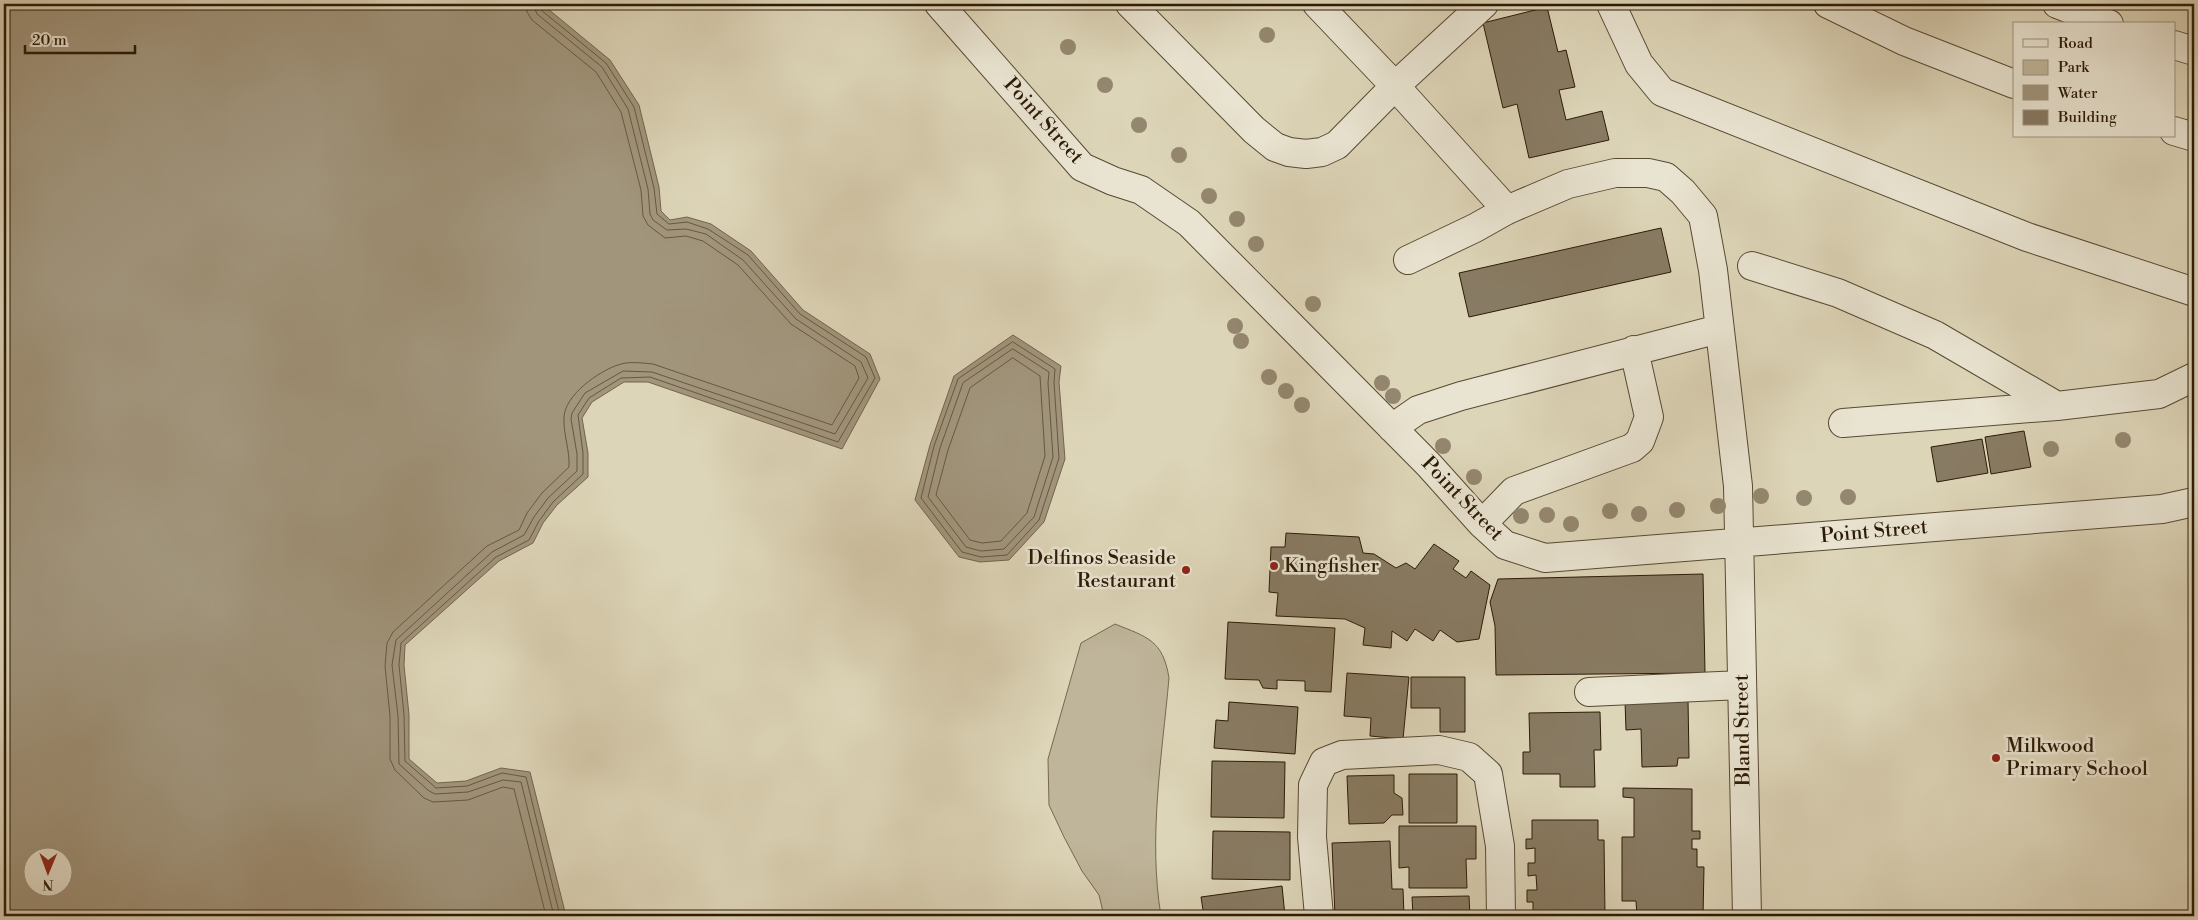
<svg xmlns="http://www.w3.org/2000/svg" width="2198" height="920" viewBox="0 0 2198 920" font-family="'Libre Bodoni',serif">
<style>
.green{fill:#bfb59a;stroke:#766850}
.water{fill:#a1957c;stroke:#72644d;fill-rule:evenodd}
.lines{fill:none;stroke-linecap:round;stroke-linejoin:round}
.shore{stroke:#665842;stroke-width:1}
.building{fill:#887b63;stroke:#2c1a07}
.minor-casing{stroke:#584933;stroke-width:30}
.minor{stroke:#e9e4d1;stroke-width:28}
.tree{fill:#94876f}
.poi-dot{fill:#8f2418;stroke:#e9e4d1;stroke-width:2}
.labels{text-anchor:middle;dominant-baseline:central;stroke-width:5;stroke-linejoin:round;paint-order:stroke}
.street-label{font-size:20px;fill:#2c1a07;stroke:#e9e4d1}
.poi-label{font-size:20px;fill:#2c1a07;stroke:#e9e4d1;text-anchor:start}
</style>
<rect width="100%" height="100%" fill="#ddd5b8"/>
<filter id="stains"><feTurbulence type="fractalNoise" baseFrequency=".004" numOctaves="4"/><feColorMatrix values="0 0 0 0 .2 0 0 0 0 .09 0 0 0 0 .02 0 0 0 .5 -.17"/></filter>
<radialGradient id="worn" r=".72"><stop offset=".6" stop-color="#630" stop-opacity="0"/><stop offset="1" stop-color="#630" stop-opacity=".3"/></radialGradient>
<path class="green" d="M1115 624C1147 637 1163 640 1169 678 1162 756 1148 838 1161 916H1104L1099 895 1082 871 1064 837 1049 805 1048 759 1081 643Z"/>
<path class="water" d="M4 4H542L610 60 639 105 659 187 661 211 670 220 687 217 711 224 751 251 803 310 870 354 880 379 842 449 648 382H624L592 402 582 418 588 453V477L557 505 543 523 533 543 499 561 405 645 404 665 409 715V759L437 783 466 781 501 768 530 772 566 916H4ZM32 858H62V888H32Z
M1013 335 1061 366 1059 382 1065 459 1044 522 1009 560 980 562 959 557 915 500 930 445 954 376Z"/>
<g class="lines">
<path class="shore" d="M526 4 527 12 532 20 596 72 621 112 641 190 643 216 648 225 665 238 686 236 703 241 738 265 791 324 855 366 859 378 832 425 653 364C643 363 627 361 618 365 599 371 565 395 564 417 563 434 570 450 569 467L542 493 527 513 519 530 487 546 393 632 387 643 385 666 390 716V759L395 770 424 798 433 802 468 800 503 787 514 789 546 916
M533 4 537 14 602 67 628 109 648 189 650 214 653 220 667 230 686 229 706 234 743 260 796 319 861 362 868 378 835 434 652 372 623 371 585 393 572 413 571 419 577 454V471L548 498 534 517 524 535 492 552 396 640 392 665 398 716 399 764 429 791 435 794 468 792 503 780 521 782 554 916
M539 4 541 10 606 63 634 107 654 188 657 214 669 224 687 222 708 229 748 255 800 314 866 357 875 378 838 442 650 377 621 378 589 398 578 415 583 453V474L553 502 539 521 529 540 496 557 401 643 399 665 404 715 405 761 436 788 467 786 502 773 526 777 560 916
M1013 342 1055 369 1054 382 1059 458 1039 520 1007 555 981 557 962 552 921 498 934 446 958 379Z
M1013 349 1049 372 1048 383 1053 457 1034 517 1004 549 981 551 966 547 928 497 940 448 963 383Z
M1013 358 1040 376 1045 456 1027 513 1001 541 982 543 970 540 936 495 948 450 970 388Z"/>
</g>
<path class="building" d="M1547 7 1558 52 1566 50 1575 87 1559 90 1566 120 1602 111 1609 140 1529 158 1517 104 1503 108 1483 23Z
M1661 228 1671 272 1469 317 1459 273Z
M2024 431 2031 467 1991 474 1985 437Z
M1982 439 1988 473 1937 482 1931 447Z
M1286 533 1359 537 1363 553 1374 554 1396 568 1406 563 1415 569 1434 544 1459 561 1453 569 1466 578 1471 571 1490 585 1479 639 1457 642 1440 630 1433 641 1415 629 1407 641 1392 631 1391 648 1363 645 1365 628 1345 619 1276 616 1278 593 1269 592 1271 547H1285Z
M1703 574 1705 673 1496 675 1495 626 1490 602 1498 579Z
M1228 622 1335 628 1331 692 1305 691V681L1277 680V689L1263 688 1259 680 1225 679Z
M1347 673 1409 677 1403 739 1370 736 1371 718 1344 716Z
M1411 677H1465V732H1440V708H1411Z
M1688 700 1689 758H1678L1677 766 1642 767 1641 729 1626 730 1625 701Z
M1229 702 1298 707 1295 754 1214 748 1216 720 1228 721Z
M1600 712 1601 750H1594L1595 787H1560V774H1523V752H1530L1529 713Z
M1212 761 1285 762 1284 818 1211 817Z
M1409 774H1457V823H1409Z
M1394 775V793L1402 798 1403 815H1392L1384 823 1349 824 1347 776Z
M1623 788 1692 789V831H1700V839H1692V849H1697V867H1704L1703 916H1637L1636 901H1622V837H1634V798L1623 797Z
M1532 820H1598V840H1604L1605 916H1533V902H1527V890H1537L1536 875 1528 876V863H1535V848L1526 849V839H1532Z
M1399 826H1476V859H1466L1467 888H1409V867L1399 868Z
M1213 831 1290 832V880L1212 879Z
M1390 841 1392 889H1403L1404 916H1335L1332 843Z
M1282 886 1285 916H1204L1201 897Z
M1469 896 1470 916H1413L1412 897Z"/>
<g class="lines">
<defs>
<path id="minor" d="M939 4 1082 167 1113 181 1141 190 1189 223 1429 465 1482 524 1505 545 1545 558 2162 509 2194 502
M1130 4 1254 130 1275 147 1289 152 1306 154 1322 152 1337 145 1395 86 1484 4
M1317 4 1395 86 1507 210
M1611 4 1639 64 1662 92 2027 237 2194 292
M1828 4 1904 41 2014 84
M2057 4 2109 24
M2174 45 2194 51
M2174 131 2194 137
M1408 260 1475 228 1507 210 1568 184 1615 173H1648L1666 177 1683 192 1703 216 1713 270 1738 486 1747 916
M1752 266 1838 293 1935 335 2057 406 2159 394 2194 377
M1843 423 2057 406
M1392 428 1418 410 1461 396 1719 329
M1482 524 1514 491 1632 448 1640 441 1649 417 1634 350
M1589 692 1741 685
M1319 916 1312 837 1313 785 1324 762 1342 755 1439 750 1469 757 1488 774 1500 846 1501 916"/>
</defs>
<use href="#minor" class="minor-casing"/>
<use href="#minor" class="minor"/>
</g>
<g class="tree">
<circle cx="1267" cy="35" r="8"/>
<circle cx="1068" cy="47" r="8"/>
<circle cx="1105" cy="85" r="8"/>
<circle cx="1139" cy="125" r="8"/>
<circle cx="1179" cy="155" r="8"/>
<circle cx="1209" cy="196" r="8"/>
<circle cx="1237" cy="219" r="8"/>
<circle cx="1256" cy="244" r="8"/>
<circle cx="1313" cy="304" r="8"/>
<circle cx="1235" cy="326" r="8"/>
<circle cx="1241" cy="341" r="8"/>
<circle cx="1269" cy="377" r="8"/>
<circle cx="1382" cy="383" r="8"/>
<circle cx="1286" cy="391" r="8"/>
<circle cx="1393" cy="396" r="8"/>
<circle cx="1302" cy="405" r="8"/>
<circle cx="2123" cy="440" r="8"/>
<circle cx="1443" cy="446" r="8"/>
<circle cx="2051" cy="449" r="8"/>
<circle cx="1474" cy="477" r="8"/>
<circle cx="1761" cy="496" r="8"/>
<circle cx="1848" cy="497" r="8"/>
<circle cx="1804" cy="498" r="8"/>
<circle cx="1718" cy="506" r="8"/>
<circle cx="1677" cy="510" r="8"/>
<circle cx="1610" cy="511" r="8"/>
<circle cx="1639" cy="514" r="8"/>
<circle cx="1547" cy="515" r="8"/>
<circle cx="1521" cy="516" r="8"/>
<circle cx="1571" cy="524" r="8"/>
</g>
<g class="poi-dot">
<circle cx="1274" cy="566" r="5"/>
<circle cx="1186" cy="570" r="5"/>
<circle cx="1996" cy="758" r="5"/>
</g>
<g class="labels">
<g class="street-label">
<text transform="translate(1043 121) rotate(48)">Point Street</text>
<text transform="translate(1462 499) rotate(46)">Point Street</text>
<text transform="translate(1874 532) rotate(-5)">Point Street</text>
<text transform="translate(1743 730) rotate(-91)">Bland Street</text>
</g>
<g class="poi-label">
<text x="1176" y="558" text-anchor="end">Delfinos Seaside<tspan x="1176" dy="23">Restaurant</tspan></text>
<text x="1284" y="566">Kingfisher</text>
<text x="2006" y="746">Milkwood<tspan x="2006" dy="23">Primary School</tspan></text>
</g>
</g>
<rect width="2198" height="920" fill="none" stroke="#ddd5b8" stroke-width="20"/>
<rect x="5" y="5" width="2188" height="910" fill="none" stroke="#2c1a07" stroke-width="2.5"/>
<rect x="10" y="10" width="2178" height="900" fill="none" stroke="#2c1a07"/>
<rect x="2013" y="22" width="162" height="115" fill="#e9e4d1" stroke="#9d9380"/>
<rect x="2023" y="39" width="25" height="8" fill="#e9e4d1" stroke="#9d9380"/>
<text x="2058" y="48" font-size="15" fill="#2c1a07">Road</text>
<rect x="2023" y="60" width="25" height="15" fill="#bfb59a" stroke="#9d9380"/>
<text x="2058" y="72" font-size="15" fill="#2c1a07">Park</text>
<rect x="2023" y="85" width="25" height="15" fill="#a1957c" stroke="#9d9380"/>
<text x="2058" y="98" font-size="15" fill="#2c1a07">Water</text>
<rect x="2023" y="110" width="25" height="15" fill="#887b63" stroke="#9d9380"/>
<text x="2058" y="122" font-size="15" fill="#2c1a07">Building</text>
<g transform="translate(48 872) rotate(181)"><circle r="24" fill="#e9e4d1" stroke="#9d9380"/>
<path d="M0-4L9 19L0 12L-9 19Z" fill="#8f2418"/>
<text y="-8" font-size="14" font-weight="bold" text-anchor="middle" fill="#2c1a07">N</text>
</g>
<path d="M25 45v8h110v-8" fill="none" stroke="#2c1a07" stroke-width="2.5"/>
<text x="32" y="45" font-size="15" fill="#2c1a07" stroke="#e9e4d1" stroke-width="4" paint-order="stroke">20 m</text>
<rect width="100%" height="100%" filter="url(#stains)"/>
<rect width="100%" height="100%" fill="url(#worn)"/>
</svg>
